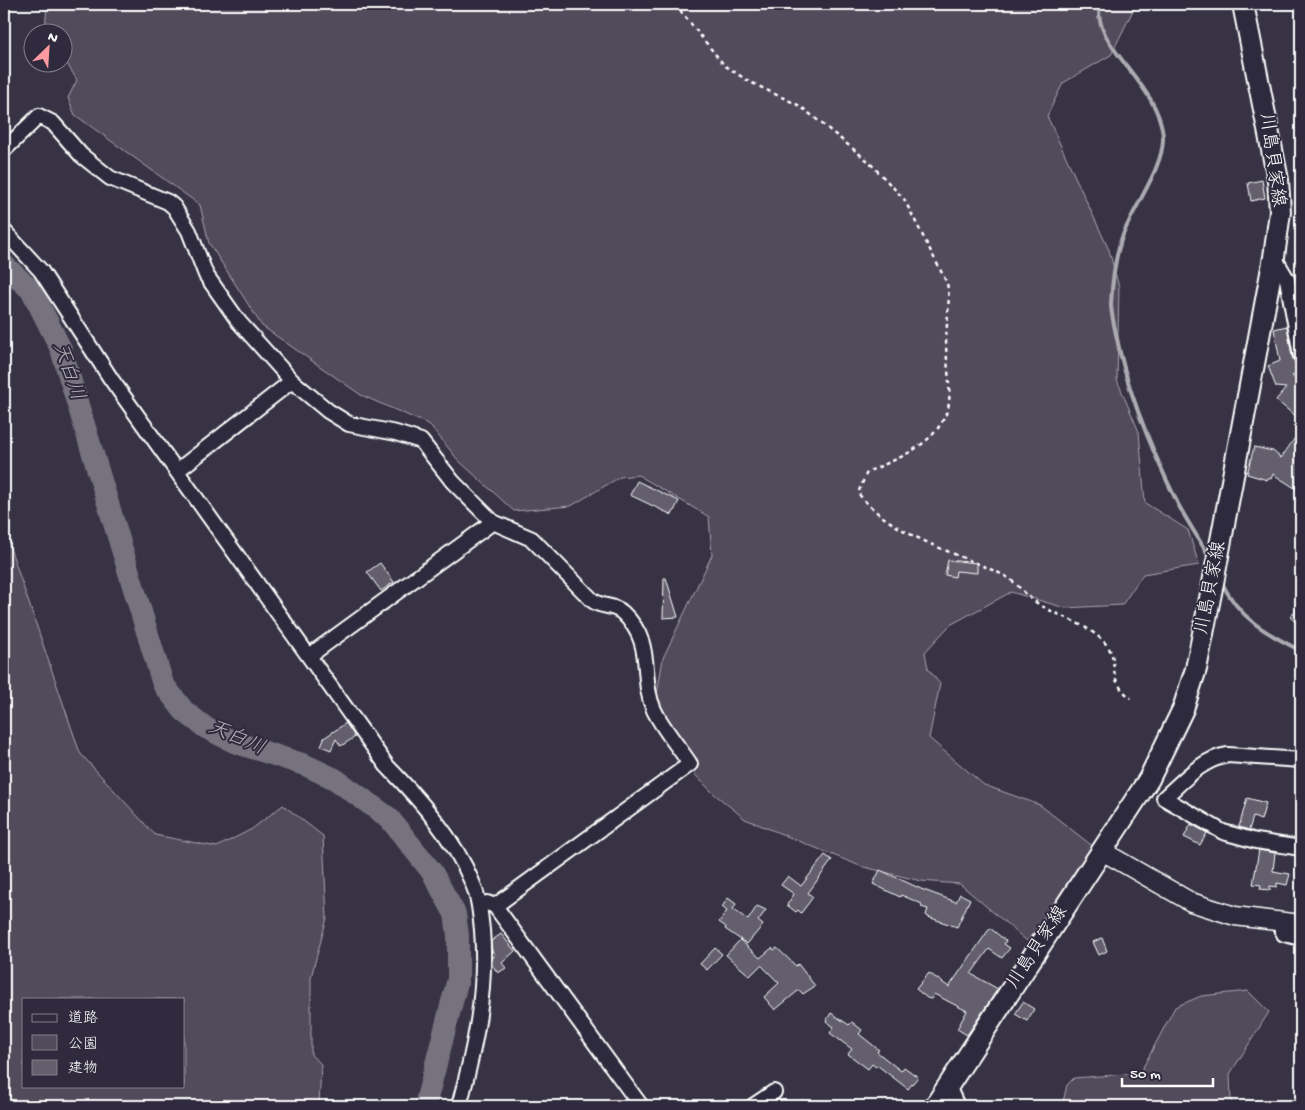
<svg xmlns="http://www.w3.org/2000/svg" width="1305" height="1110" viewBox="0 0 1305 1110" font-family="'Gochi Hand','Klee One',sans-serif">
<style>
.green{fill:#514c5c;stroke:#a8a6ae;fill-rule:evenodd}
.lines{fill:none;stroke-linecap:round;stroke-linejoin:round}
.stream{stroke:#adabb2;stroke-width:4}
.river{stroke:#76737f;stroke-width:22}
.building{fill:#635f6d;stroke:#fff}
.minor-casing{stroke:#fff;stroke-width:18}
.tertiary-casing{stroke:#fff;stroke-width:21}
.secondary-casing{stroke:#fff;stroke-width:24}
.path{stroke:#fff;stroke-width:2.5;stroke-dasharray:4 4;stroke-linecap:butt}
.minor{stroke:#2f2a3d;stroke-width:14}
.tertiary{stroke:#2f2a3d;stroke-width:18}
.secondary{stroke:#2f2a3d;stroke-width:20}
.labels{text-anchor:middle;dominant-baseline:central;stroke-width:4;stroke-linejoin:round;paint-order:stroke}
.street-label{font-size:19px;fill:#fff;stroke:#2f2a3d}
.water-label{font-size:20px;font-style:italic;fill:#b4b2b9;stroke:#2f2a3d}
</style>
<rect width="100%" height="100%" fill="#373345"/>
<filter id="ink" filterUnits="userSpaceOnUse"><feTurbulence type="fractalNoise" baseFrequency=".02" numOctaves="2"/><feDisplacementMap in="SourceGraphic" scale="10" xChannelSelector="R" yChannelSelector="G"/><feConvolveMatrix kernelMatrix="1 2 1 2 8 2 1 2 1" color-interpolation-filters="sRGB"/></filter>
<g filter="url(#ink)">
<path class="green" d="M47 4H1136L1111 55 1063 83 1047 116 1109 250 1119 287 1117 380 1139 432 1145 503 1188 530 1199 565 1143 574 1122 605 1065 608 1011 592 950 625 925 652 928 669 940 684 929 738 984 785 1040 805 1095 848 1027 941 960 884 921 881 860 866 745 819 712 792 668 747 658 731 654 712 663 658 712 555 709 517 638 475 620 477 571 506 514 511 458 460 430 425 361 395 262 326 209 243 200 205 75 115 68 98 77 80 63 57 62 32H47L45 30Z
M4 530 80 753 155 835 217 847 252 829 283 805 323 836 327 918 311 977V1055L321 1064 319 1106H4ZM24 999H184V1086H24Z
M1248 991 1269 1012 1230 1074 1231 1102 1260 1104 1261 1106H1062L1067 1085 1074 1078 1140 1073 1175 1007 1201 996Z"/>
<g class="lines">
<path class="stream" d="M1100 4C1090 45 1159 83 1163 136 1165 167 1131 210 1121 240 1115 259 1112 284 1111 304 1111 313 1114 324 1116 334 1127 392 1152 451 1178 504 1188 523 1200 540 1210 559
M1221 581C1239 619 1266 633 1301 651"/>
<path class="river" d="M4 265 32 291 61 349 163 684 184 711 206 728 234 742 305 765 335 779 389 818 432 872 455 914 458 935V979L425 1106"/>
</g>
<path class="building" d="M1262 180 1265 198 1251 201 1248 183Z
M1287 326 1292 357 1300 372 1292 376 1301 383V389L1297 393 1301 396V406L1294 415 1276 400 1286 388 1276 387 1268 366 1280 361 1274 329Z
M1301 429V492L1273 474 1271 479 1268 478 1267 480 1247 474 1254 447 1273 451 1281 458Z
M637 481 679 501 672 515 630 495Z
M948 560 977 563V573L956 571 955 577 945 575Z
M380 563 394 582 381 591 367 572Z
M664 578H666L678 617 663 618Z
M1301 604V627L1290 617Z
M346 723 355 737 341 746 336 739 331 750 321 746 324 738Z
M1247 798 1266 803 1261 820 1253 817 1249 830 1239 827Z
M1191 824 1207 833 1200 845 1184 837Z
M1259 850 1275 853 1273 871 1290 874 1287 885 1277 883V887L1270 886V890L1260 889 1261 885 1253 884Z
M825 855 832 860 808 893 813 897 801 913 798 910 796 912 787 905 794 894 781 885 788 876 801 886Z
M880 870 921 889 956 902 960 894 970 899 957 927 928 917 926 915 928 909 921 907 922 904 901 895 900 897 873 884Z
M728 898 736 904 733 909 748 920 757 906 766 910 758 921 763 925 747 944 725 929 726 927 719 922 727 911 722 907Z
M990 928 1006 941 1004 944 1010 948 1002 958 989 949 971 974 998 989 967 1035 957 1029 967 1011 934 994 931 999 927 998 916 989 929 973 949 987Z
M501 934 515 951 502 963 506 968 498 973 492 965V957L495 955 492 951 491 941Z
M1102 938 1107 951 1099 955 1093 942Z
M740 940 760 958 772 948 774 950 777 948 796 966 798 964 815 986 803 994 799 990 775 1010 764 997 779 983 761 965 750 976 726 955Z
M715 948 722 954 707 970 700 964Z
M1023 1002 1034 1009 1027 1021 1015 1014Z
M831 1013 849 1025 852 1022 862 1030 859 1034 879 1050 877 1052 901 1071 904 1067 918 1077 908 1089 877 1065 876 1067 872 1064 868 1069 848 1054 852 1049 830 1033 834 1027 826 1021Z"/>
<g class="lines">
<defs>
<path id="minor" d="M4 150 39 116 53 123 81 155 110 178 168 202 174 207 189 231 206 275 239 322 292 381 328 411 349 424 396 433 421 441 453 482 493 522 532 539 592 600C601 608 614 604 623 613 656 644 639 677 654 710 663 729 679 747 690 764L495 906
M4 231 41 271 111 379 387 766C419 799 454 838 472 882 479 897 480 913 482 930 487 991 475 1047 459 1106
M1274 257 1287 279 1301 355
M177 471 292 381
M309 656 493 522
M1301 760 1228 755C1202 759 1184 780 1164 798L1223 832 1256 841 1301 848
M487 903 495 906 641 1106
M1279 922 1284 934 1301 938
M948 1086 957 1106
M753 1106 774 1092"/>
<path id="tertiary" d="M1102 851 1191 902 1235 916 1301 924"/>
<path id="secondary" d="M935 1106 1149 779 1183 709 1196 669 1213 583 1274 257 1280 212 1278 180 1243 4"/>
</defs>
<use href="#minor" class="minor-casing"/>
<use href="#tertiary" class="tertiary-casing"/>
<use href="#secondary" class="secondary-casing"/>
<path class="path" d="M675 4 724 65 748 81 800 106 868 161 904 199 947 283C951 303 946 323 946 343 946 360 952 393 948 408 937 445 899 458 867 472L858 493C892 536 953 551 1001 574 1015 580 1022 592 1033 600 1054 616 1083 621 1102 640 1124 660 1102 676 1131 698"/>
<use href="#minor" class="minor"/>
<use href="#tertiary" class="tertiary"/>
<use href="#secondary" class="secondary"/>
</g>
</g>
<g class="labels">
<g class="street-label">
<text transform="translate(1271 160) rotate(82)">川島貝家線</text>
<text transform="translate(1212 588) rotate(-79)">川島貝家線</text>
<text transform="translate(1038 948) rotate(-57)">川島貝家線</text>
</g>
<g class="water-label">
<text transform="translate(67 372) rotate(71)">天白川</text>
<text transform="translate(236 739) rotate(23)">天白川</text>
</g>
</g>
<rect width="1305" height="1110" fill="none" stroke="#2f2a3d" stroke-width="20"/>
<rect x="10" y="10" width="1285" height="1090" fill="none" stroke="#fff" stroke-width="2" filter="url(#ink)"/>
<rect x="22" y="998" width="162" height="90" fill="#2f2a3d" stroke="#827f8b"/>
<rect x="32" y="1014" width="25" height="8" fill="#2f2a3d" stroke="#827f8b"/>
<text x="68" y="1022" font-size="15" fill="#ffffff">道路</text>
<rect x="32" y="1035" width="25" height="15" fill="#514c5c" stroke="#827f8b"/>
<text x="68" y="1048" font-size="15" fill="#ffffff">公園</text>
<rect x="32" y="1060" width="25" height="15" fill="#635f6d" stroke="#827f8b"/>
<text x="68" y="1072" font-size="15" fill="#ffffff">建物</text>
<g transform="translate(48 48) rotate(25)"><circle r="24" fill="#2f2a3d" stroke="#827f8b"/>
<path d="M0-4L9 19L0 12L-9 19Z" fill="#ff9aa2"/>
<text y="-8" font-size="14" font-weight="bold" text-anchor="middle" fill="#ffffff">N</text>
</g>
<path d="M1122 1078v8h91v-8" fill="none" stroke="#ffffff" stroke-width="2.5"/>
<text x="1130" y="1078" font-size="15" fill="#ffffff" stroke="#2f2a3d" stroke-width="4" paint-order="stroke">50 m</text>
</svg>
